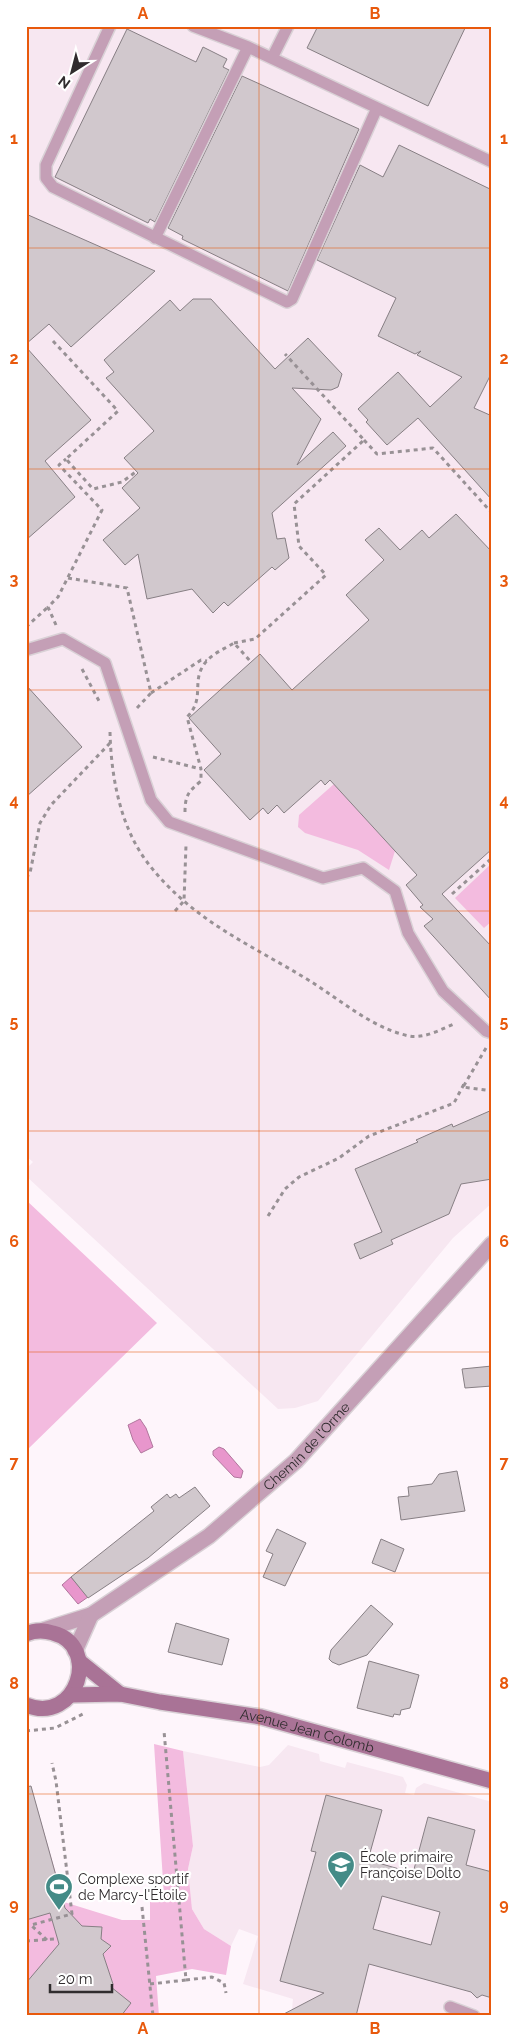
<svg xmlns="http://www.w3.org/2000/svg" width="518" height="2042" viewBox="0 0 518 2042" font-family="Raleway,sans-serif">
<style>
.built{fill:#f7e7f1}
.green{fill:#f3bbdf}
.water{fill:#e896cc;stroke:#b1769d}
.building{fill:#d1c8cd;stroke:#877f84;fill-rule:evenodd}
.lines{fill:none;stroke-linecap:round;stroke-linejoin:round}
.lane-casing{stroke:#d9d1d6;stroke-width:14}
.street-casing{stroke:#d9d1d6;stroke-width:18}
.secondary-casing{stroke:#d9d1d6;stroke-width:18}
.path{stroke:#989195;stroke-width:3;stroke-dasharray:4 4;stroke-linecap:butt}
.lane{stroke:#c49fb6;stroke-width:11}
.street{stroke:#c49fb6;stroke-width:15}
.secondary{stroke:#a97396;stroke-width:15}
.grid{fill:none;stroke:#e8590c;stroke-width:1;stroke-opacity:0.55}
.labels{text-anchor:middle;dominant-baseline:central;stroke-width:4.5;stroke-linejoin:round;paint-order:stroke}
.street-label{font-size:14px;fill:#302c2e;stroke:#fff}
.poi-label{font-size:14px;fill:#302c2e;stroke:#fff;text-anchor:start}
.neatline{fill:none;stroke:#e8590c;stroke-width:2}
.grid-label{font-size:16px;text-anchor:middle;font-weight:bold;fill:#e8590c}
</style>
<rect width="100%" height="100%" fill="#fef5fb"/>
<path class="built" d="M26 26H492V1203L453 1238 318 1401 295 1408 278 1409 26 1176V1169L33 1162 26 1156Z
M288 1745 319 1754 320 1761 345 1768 347 1762 403 1777 407 1785 405 1793 414 1795 416 1788 424 1783 492 1802V2016H295L292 2009 293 1999 243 1984 258 1936 239 1929 231 1946 204 1929 192 1909 188 1869 193 1846 183 1751 260 1767 269 1765Z"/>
<path class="green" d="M334 784 395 851 389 870 358 850 305 833 298 827 299 815Z
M492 863V921L484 928 455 898Z
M26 1200 157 1323 26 1451Z
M154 1744 183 1751 193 1846 188 1869 192 1909 204 1929 231 1946 226 1975 192 1969 156 1976 159 2016H26V1799L34 1797 64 1902 122 1920H150V1898L164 1896Z"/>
<path class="water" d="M140 1419 146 1428 153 1447 141 1453 133 1440 128 1425Z
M219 1447 224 1449 243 1471 241 1478 234 1477 213 1455V1451Z
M71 1577 88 1597 78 1604 62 1585Z"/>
<path class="building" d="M318 26H466L428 106 307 48Z
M127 29 196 62 203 47 227 59 223 67 229 70 155 222 150 219 148 223 55 177Z
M242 76 359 129 288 291 182 239 183 236 168 228Z
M399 145 492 190V372L474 408 492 416V500L418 418 387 445 366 422 368 420 358 409 398 372 430 407 462 377 417 355 421 351 415 354 378 336 396 298 317 260 360 165 383 177Z
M26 214 155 271 71 347 49 324 26 344Z
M193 299H211L275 369 308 338 342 374 338 387 331 390 292 388 321 419 297 465 333 432 346 446 272 513 277 539 285 538 289 558 275 570 272 567 228 606 224 602 213 613 192 589 147 599 138 554 125 565 103 540 140 508 122 488 138 473 124 458 154 431 106 378 114 372 104 360 170 300 180 311Z
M26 347 91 420 45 461 75 497 26 540Z
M456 514 492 552V849L442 894 492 947V1001L424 926 433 919 420 907 423 905 406 885 417 875 330 780 325 785 321 780 284 813 277 805 268 814 263 808 250 820 204 770 221 754 189 718 260 654 292 690 369 620 346 595 384 560 365 540 379 528 400 550 422 530 429 538Z
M26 685 82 747 26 797Z
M492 1110V1179L461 1184 449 1214 391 1240 393 1244 360 1259 354 1244 382 1232 355 1169 418 1142 416 1140 452 1124 453 1127Z
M492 1366V1386L465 1388 462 1369Z
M457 1471 465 1511 401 1520 398 1497 409 1496 408 1487 432 1484 439 1474Z
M195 1487 210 1506 148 1558 88 1598 71 1577 154 1511 151 1507 167 1494 170 1498 176 1494 179 1498Z
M277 1529 306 1543 285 1586 263 1577 273 1554 266 1551Z
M381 1539 404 1549 395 1572 372 1563Z
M371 1605 393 1624 367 1655 339 1665 332 1662 329 1659 331 1650Z
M176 1623 229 1639 222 1665 168 1652Z
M369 1661 419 1675 410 1708 401 1710 400 1715 394 1714 393 1717 357 1708Z
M31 1786 65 1908 82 1926 102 1927 101 1939 111 1946 103 1954 113 1984 111 1987 131 2003 121 2016H26V1983L59 1944 50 1913 26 1920V1787Z
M326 1795 382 1810 368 1860 413 1873 428 1817 475 1830 466 1865 492 1872V1998L482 1995 477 1998 471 1992 369 1964 356 2016H280L324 1993 280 1981 316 1852 311 1851ZM382 1896 440 1912 431 1945 373 1929Z"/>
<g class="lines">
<defs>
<path id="lane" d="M110 26 46 165V178L53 187 287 302 292 299 377 108
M193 26 248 47 492 162
M272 58 288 26
M155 238 248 47
M26 650 63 639 105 663 151 800 169 822 323 878 363 868 395 891 408 933 443 991 486 1031 492 1033
M450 2007 474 2016"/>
<g id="street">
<path id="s1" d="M44 1630 91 1615 209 1536 296 1461 492 1244"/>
<path d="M75 1651 91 1615"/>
</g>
<g id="secondary">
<path d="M26 1634C35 1630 44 1630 53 1633 102 1646 77 1726 26 1705"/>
<path d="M79 1661 120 1694"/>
<path id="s2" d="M71 1695 120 1694 160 1702 261 1717 492 1781"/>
</g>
</defs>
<use href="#lane" class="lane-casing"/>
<use href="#street" class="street-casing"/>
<use href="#secondary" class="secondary-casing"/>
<path class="path" d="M53 341 118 411 66 459 93 489 122 482 137 471
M364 440 377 454 433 448 492 513
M68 578 127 588 151 693 136 709
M56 625 48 607 58 597 102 510 59 465 66 459
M26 627 48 607
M234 643 255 639 326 575 299 546 294 504 364 440 285 354
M82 669 99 701
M151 693 201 660 207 661
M110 732C111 776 120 826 147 862 192 921 250 944 310 981 342 1001 372 1028 409 1036 424 1039 442 1029 456 1023
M153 757 201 769 187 717C205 699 192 683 203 666 209 655 224 649 234 643L251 662
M185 812C185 795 189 791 201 781V769
M26 878 30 873 40 823 51 805 110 743
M452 894 492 858
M175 911 184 901 186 845
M486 1048 463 1087 492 1091
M268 1216 285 1189 299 1177 339 1158 369 1136 454 1103 464 1084
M26 1731 55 1728 85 1713
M142 1907 153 2016
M47 1940 31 1925 72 1914 56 1781 52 1763
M26 1941 54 1939
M186 1980 212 1977 224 1983 226 1993
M150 1984 186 1980 164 1731"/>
<use href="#lane" class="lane"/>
<use href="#street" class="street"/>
<use href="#secondary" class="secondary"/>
</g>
<path class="grid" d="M259 26V2016M26 248H492M26 469H492M26 690H492M26 911H492M26 1131H492M26 1352H492M26 1573H492M26 1794H492"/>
<defs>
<symbol id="school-pin" viewBox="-11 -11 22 30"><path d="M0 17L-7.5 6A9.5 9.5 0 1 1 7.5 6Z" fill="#448b87" stroke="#fff"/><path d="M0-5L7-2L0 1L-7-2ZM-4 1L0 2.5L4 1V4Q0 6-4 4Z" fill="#fff"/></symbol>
<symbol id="stadium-pin" viewBox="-11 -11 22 30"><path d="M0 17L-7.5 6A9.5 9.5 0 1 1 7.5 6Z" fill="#448b87" stroke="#fff"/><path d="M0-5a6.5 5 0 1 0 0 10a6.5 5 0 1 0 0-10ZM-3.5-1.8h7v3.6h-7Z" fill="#fff"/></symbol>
</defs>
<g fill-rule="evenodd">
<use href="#school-pin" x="325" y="1849" width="32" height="43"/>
<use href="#stadium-pin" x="43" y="1871" width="32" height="43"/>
</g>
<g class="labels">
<g class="street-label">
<text stroke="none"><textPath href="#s1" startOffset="324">Chemin de l'Orme</textPath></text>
<text stroke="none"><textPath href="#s2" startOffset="240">Avenue Jean Colomb</textPath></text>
</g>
<g class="poi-label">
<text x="360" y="1857">École primaire<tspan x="360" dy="16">Françoise Dolto</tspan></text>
<text x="78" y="1879">Complexe sportif<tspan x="78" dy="16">de Marcy-l'Étoile</tspan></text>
</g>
</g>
<rect width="518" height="2042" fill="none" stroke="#ffffff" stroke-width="55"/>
<g transform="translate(72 72) rotate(216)" stroke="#ffffff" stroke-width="4" paint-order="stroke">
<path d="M0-4L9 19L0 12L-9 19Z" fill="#302c2e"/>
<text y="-8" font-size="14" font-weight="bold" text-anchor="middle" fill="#302c2e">N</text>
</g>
<path d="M50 1984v8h62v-8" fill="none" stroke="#302c2e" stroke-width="2.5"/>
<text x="58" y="1984" font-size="15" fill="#302c2e" stroke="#ffffff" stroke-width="4" paint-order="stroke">20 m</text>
<rect x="28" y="28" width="462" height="1986" class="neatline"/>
<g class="grid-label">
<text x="143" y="19">A</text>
<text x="375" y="19">B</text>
<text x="14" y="144">1</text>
<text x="504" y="144">1</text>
<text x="14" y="364">2</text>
<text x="504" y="364">2</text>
<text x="14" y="585">3</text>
<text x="504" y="585">3</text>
<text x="14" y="806">4</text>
<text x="504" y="806">4</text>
<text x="14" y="1027">5</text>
<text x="504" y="1027">5</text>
<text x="14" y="1247">6</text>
<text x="504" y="1247">6</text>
<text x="14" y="1468">7</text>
<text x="504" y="1468">7</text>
<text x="14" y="1689">8</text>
<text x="504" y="1689">8</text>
<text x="14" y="1910">9</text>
<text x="504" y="1910">9</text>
<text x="143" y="2034">A</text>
<text x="375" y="2034">B</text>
</g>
</svg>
